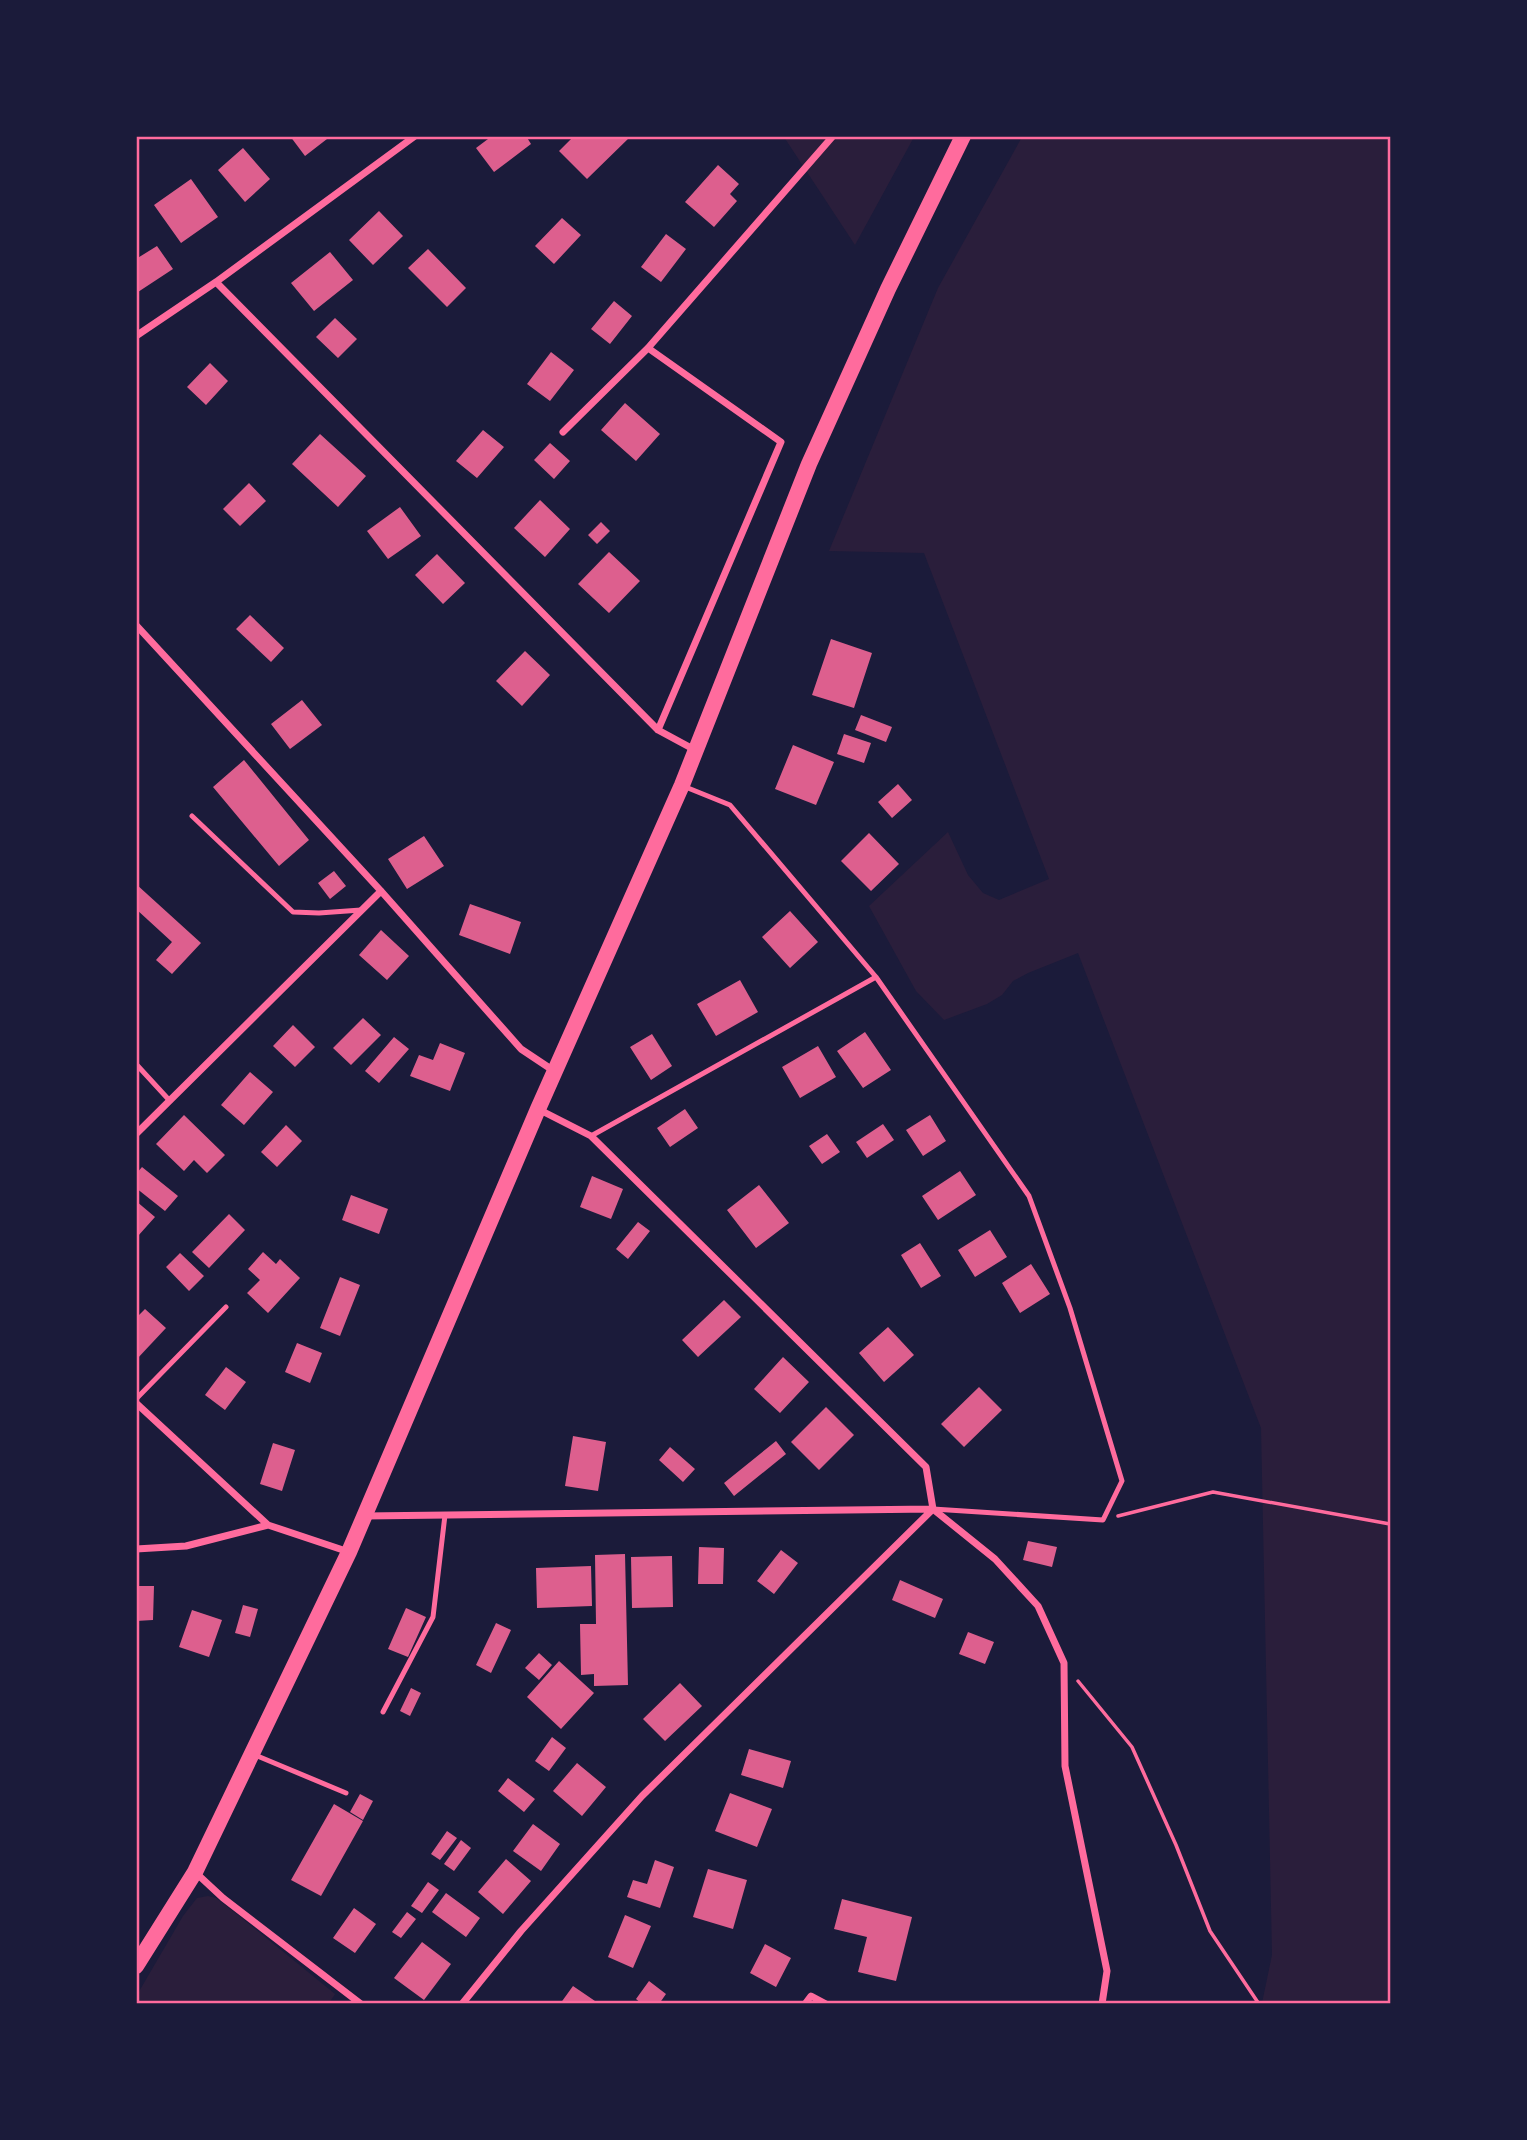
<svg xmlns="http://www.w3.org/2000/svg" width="1527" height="2140" viewBox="0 0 1527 2140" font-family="'DejaVu Sans',sans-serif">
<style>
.green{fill:#2a1e3b}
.building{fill:#dd5f8e}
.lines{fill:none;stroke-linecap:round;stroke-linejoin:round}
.path{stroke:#ff6b9d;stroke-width:3.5}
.service{stroke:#ff6b9d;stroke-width:5}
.minor{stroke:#ff6b9d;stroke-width:7}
.primary{stroke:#ff6b9d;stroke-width:16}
.neatline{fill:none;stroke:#ff6b9d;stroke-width:2.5}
</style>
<rect width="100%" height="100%" fill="#1b1b3a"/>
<path class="green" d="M784 137H914L855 245Z
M1022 137H1390V2003H1262L1272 1955 1261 1428 1078 953 1028 973 1013 981 1002 995 987 1004 944 1020 916 991 869 906 948 832 968 875 983 893 999 900 1049 879 924 553 829 551 938 288Z
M208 1896 216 1898 238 1915 335 1994 329 2003H137V1995L183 1916 197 1898Z"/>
<path class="building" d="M290 136H325L327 139 305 156Z
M492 136H526L531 144 494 172 476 148Z
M574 136H631L587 179 559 151Z
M243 148 270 179 245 202 218 170Z
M718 165 739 184 730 194 737 201 714 227 685 202Z
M191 179 218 217 181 243 154 205Z
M379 211 403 236 373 265 349 240Z
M562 218 581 235 554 264 535 246Z
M666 234 686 249 661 282 641 267Z
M157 246 173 269 138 292 136 289V259Z
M428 249 466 288 447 307 408 268Z
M330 252 353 280 314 311 291 283Z
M614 301 632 316 610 344 591 329Z
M335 318 357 339 338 358 316 337Z
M551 352 574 370 550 401 527 384Z
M210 363 228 381 206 405 187 387Z
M625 403 660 434 636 461 601 430Z
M483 430 504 447 477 478 456 461Z
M320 434 366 476 338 507 292 464Z
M550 443 570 461 554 479 534 460Z
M249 483 266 501 240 526 223 509Z
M540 500 570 529 545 557 514 528Z
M400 507 421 536 388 559 367 531Z
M601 522 610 531 597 544 588 535Z
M609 552 640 581 609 613 578 584Z
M437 554 465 583 443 604 415 575Z
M250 615 284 648 271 662 236 629Z
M831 639 872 653 854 708 812 695Z
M525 651 550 675 522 706 496 681Z
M302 700 322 725 290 749 271 724Z
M861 715 892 727 886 742 855 730Z
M844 734 871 743 864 763 837 754Z
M793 745 834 762 816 805 775 789Z
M244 760 309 840 279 866 213 787Z
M898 784 912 800 892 818 878 802Z
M869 833 899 864 871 891 841 861Z
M424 836 444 866 407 889 388 859Z
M334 871 346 886 330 899 318 883Z
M136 884 201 943 172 974 156 960 172 942 136 909Z
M470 904 521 922 510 954 459 935Z
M790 911 818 942 790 968 762 937Z
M381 930 409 956 387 980 359 955Z
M740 980 758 1012 716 1036 697 1004Z
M363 1018 381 1035 351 1065 333 1048Z
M293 1025 315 1047 295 1067 273 1046Z
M865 1032 891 1070 863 1088 837 1051Z
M652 1034 672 1066 651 1080 630 1047Z
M394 1037 409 1049 379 1083 365 1071Z
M440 1043 465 1053 450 1091 410 1076 419 1055 433 1060Z
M818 1046 836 1077 800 1098 782 1067Z
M250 1072 273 1092 244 1125 221 1105Z
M685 1109 698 1128 670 1147 657 1128Z
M184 1115 225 1155 207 1173 194 1160 184 1171 156 1144Z
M930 1115 946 1141 923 1156 906 1130Z
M883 1124 894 1140 867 1158 856 1142Z
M286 1125 302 1141 277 1167 261 1152Z
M827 1134 840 1152 822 1164 809 1146Z
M142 1167 178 1196 165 1211 136 1188V1174Z
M960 1171 976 1195 938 1220 922 1196Z
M592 1176 623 1189 611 1219 580 1207Z
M759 1185 789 1223 756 1248 727 1210Z
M351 1195 388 1209 379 1234 342 1220Z
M136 1201 155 1217 138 1236 136 1235Z
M229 1214 245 1230 209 1268 192 1252Z
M638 1222 650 1231 628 1259 616 1249Z
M990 1230 1007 1257 975 1277 958 1250Z
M920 1243 941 1276 921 1288 901 1255Z
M263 1252 276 1264 280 1259 300 1278 268 1313 247 1293 260 1280 248 1269Z
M180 1253 204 1276 189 1291 166 1267Z
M1031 1264 1050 1294 1020 1313 1002 1283Z
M340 1277 360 1285 340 1336 320 1328Z
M724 1300 741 1317 698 1357 682 1340Z
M145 1309 166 1328 136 1360V1318Z
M888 1327 914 1355 884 1382 859 1353Z
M297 1343 322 1353 310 1383 285 1372Z
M783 1357 809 1382 780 1413 754 1389Z
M226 1367 246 1382 225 1410 205 1395Z
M979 1387 1002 1410 964 1447 941 1424Z
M826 1407 854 1435 819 1470 791 1442Z
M573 1436 606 1442 598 1491 565 1486Z
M776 1441 786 1454 734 1496 724 1483Z
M273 1443 295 1450 282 1491 260 1484Z
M670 1447 695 1469 683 1482 659 1460Z
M1028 1541 1057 1547 1052 1567 1023 1560Z
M699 1547 724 1548 723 1584H698Z
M781 1550 798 1563 774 1594 757 1581Z
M625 1554 628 1685 594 1686V1674L581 1675 580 1624H596L595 1555Z
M672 1556 673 1607 632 1608 631 1557Z
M591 1566 592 1606 537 1608 536 1568Z
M900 1580 943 1599 935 1618 892 1600Z
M136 1586H154L153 1620 136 1621Z
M243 1605 258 1609 250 1637 235 1633Z
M406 1608 426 1617 408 1657 388 1649Z
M192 1610 222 1620 209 1657 179 1647Z
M496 1623 511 1630 491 1673 476 1665Z
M968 1632 994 1642 985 1664 959 1654Z
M539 1653 552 1665 539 1680 525 1668Z
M559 1661 594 1693 561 1729 527 1697Z
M680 1683 702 1706 665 1741 643 1719Z
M411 1688 421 1693 410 1716 400 1711Z
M552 1737 566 1748 549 1771 535 1761Z
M749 1749 791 1761 783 1788 741 1775Z
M577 1763 606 1787 582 1816 553 1791Z
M508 1778 535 1799 524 1812 498 1791Z
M730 1793 772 1809 757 1847 715 1831Z
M360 1794 373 1801 363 1820 350 1812Z
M334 1804 363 1821 321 1896 291 1880Z
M533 1824 560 1844 541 1871 513 1851Z
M447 1831 457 1838 440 1860 431 1854Z
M461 1840 471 1848 454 1871 444 1864Z
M506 1859 531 1881 503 1914 478 1892Z
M655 1860 674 1867 660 1908 627 1897 633 1880 647 1884Z
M708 1869 747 1880 733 1929 693 1917Z
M428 1882 439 1890 422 1913 411 1906Z
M446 1893 480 1918 466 1937 432 1912Z
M842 1899 912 1917 896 1981 858 1972 867 1937 834 1929Z
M354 1908 376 1924 355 1953 333 1938Z
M407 1912 416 1919 401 1938 392 1932Z
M625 1915 651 1926 633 1968 608 1957Z
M422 1942 451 1964 424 2000 394 1978Z
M765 1944 791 1958 776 1987 750 1973Z
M649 1981 666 1994 659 2004H642L636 1999Z
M573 1986 595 2001 594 2004H560Z"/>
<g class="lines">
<path class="path" d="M1118 1516 1213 1492 1390 1524
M1078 1681 1132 1747 1176 1845 1210 1931 1259 2004"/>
<path class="service" d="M683 786 730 805 876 977 1029 1196 1070 1308 1122 1481 1103 1520 933 1509
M192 816 293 912 319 913 361 910
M136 1064 170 1101
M591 1136 876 977
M136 1399 226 1307
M383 1712 433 1617 445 1515
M255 1755 346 1793"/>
<path class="minor" d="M216 282 658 730 695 750
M136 336 216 282 415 136
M648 348 781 442 658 730
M563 432 648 348 833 136
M136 625 381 891 521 1049 554 1071
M538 1109 591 1136 926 1467 933 1509
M136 1134 381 891
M136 1403 268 1525
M933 1509 995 1559 1038 1606 1064 1663 1065 1766 1107 1971 1102 2004
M364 1516 932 1509
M136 1549 186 1546 268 1525 349 1552
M195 1872 223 1898 361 2004
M462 2004 521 1931 642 1796 933 1509
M805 2004 811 1996 826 2004"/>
<path class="primary" d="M136 1966 195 1872 349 1552 538 1109 682 785 809 464 888 289 963 136"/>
</g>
<rect width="1527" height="2140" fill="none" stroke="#1b1b3a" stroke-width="276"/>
<rect x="138" y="138" width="1251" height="1864" class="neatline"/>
</svg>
